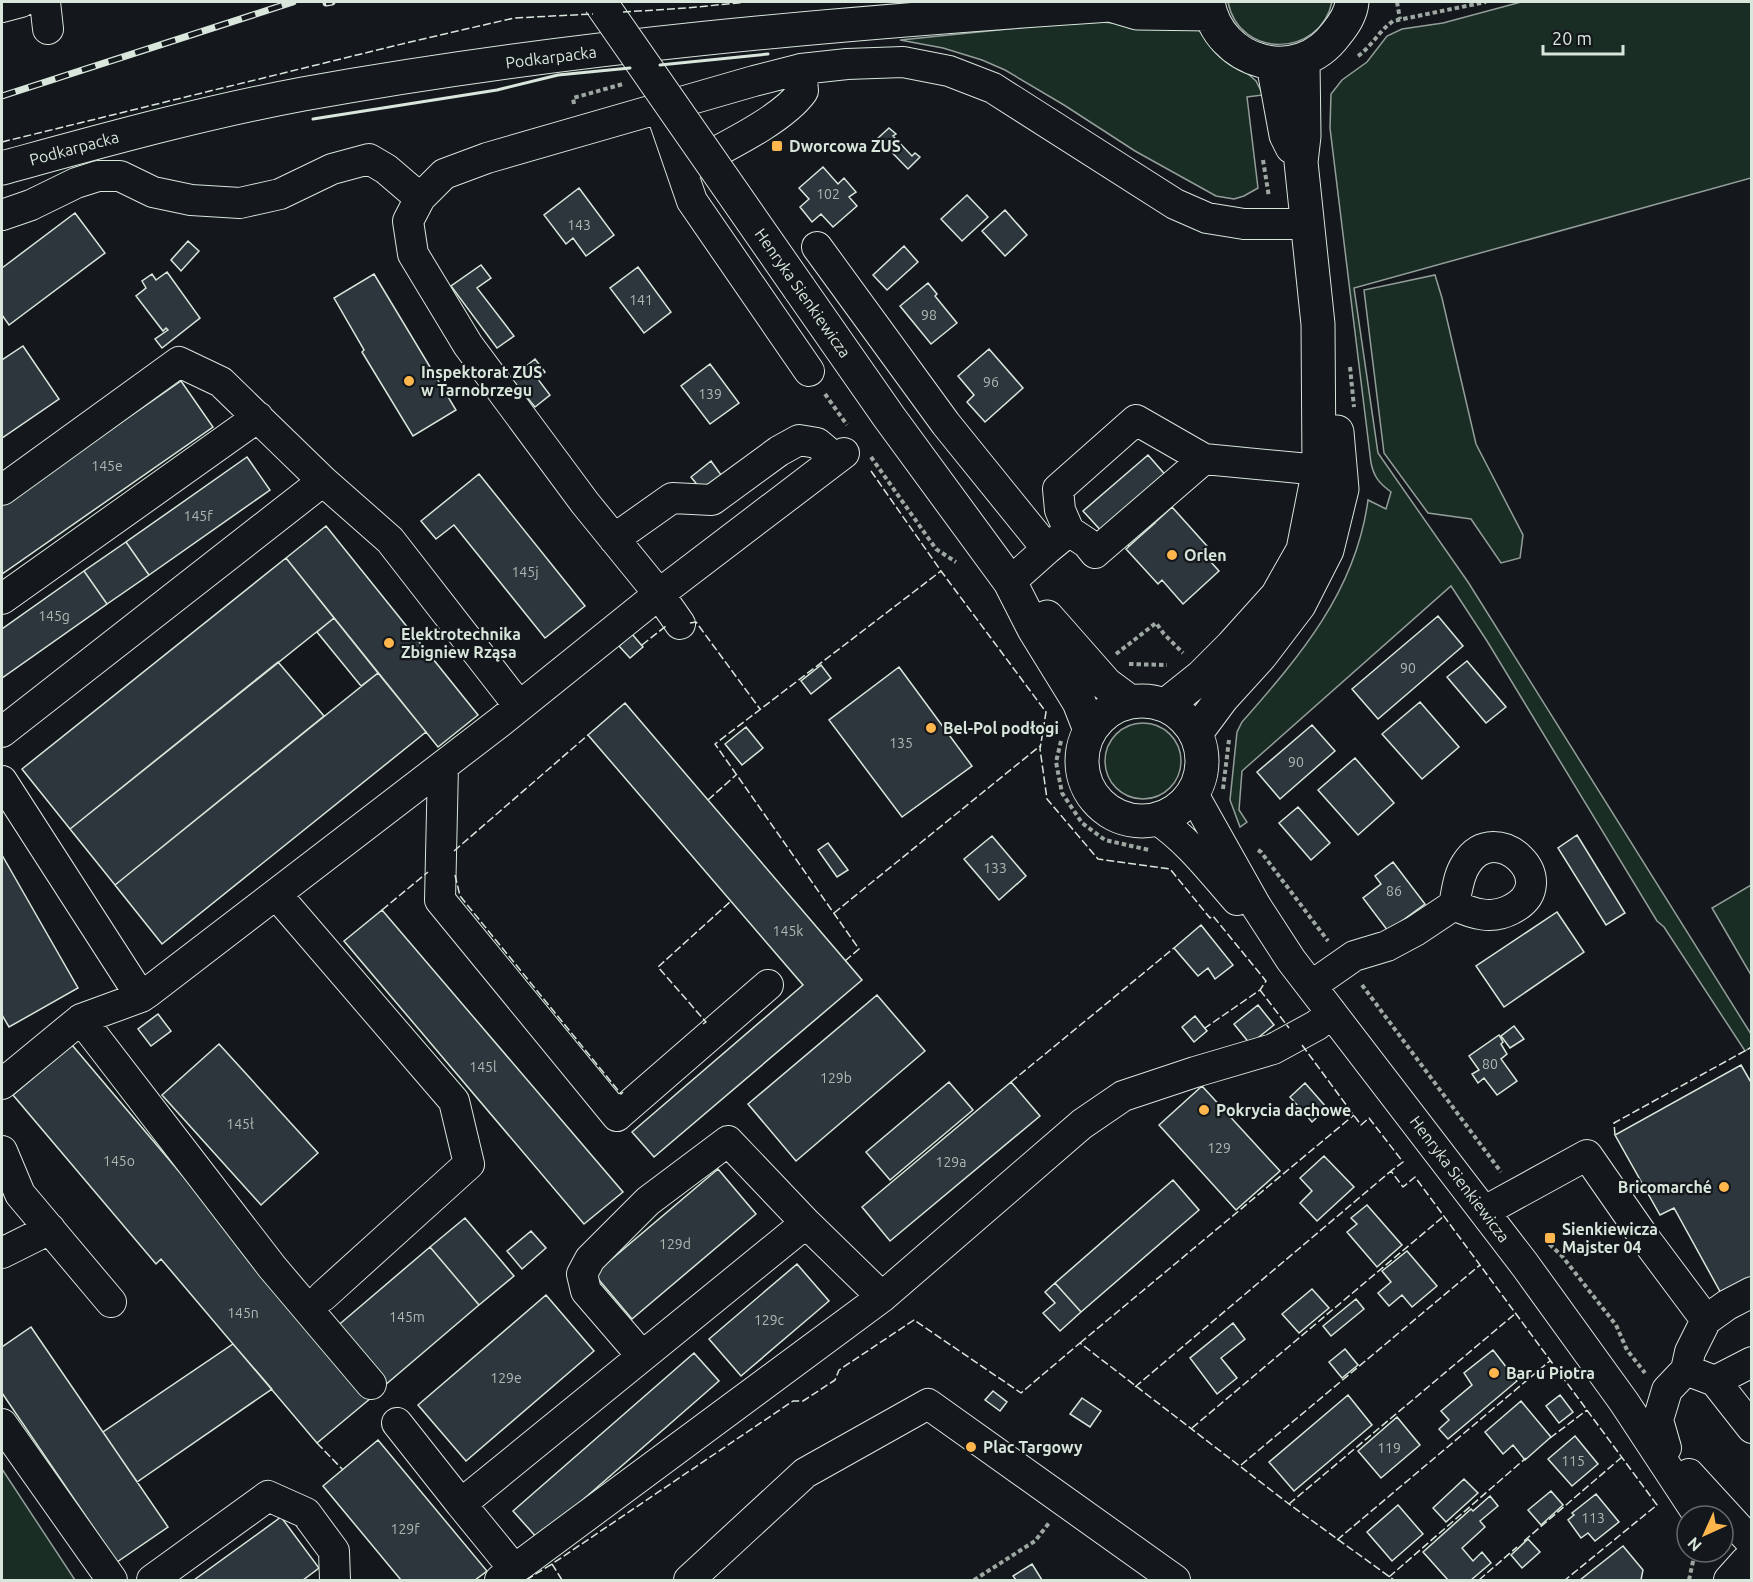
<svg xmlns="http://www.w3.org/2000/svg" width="1753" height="1582" viewBox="0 0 1753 1582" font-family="Ubuntu,sans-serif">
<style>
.green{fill:#1a2d24;stroke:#939e99;stroke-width:1.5}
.building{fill:#2c363c;stroke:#d8e6dc;stroke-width:1.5}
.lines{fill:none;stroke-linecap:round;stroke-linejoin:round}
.minor-casing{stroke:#d8e6dc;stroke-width:32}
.major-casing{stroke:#d8e6dc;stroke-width:35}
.path{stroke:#9da8a2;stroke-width:4;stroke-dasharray:4.5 3;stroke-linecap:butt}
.minor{stroke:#14181c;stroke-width:30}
.major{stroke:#14181c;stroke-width:33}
.rail-casing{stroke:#d8e6dc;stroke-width:7}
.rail{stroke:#14181c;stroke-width:4.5;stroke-dasharray:14;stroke-linecap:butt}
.major-bridge-casing{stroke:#d8e6dc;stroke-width:35;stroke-linecap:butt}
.major-bridge{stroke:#14181c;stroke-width:33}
.fence{stroke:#d8e6dc;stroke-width:1.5;stroke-dasharray:8 3;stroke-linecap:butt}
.wall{stroke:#d8e6dc;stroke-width:3}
.poi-dot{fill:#ffb74d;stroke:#14181c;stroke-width:2}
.labels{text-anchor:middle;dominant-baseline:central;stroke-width:4.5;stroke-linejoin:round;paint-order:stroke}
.number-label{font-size:14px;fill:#adbab4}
.street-label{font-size:16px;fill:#d8e6dc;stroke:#14181c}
.poi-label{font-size:16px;font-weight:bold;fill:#d8e6dc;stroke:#14181c;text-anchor:start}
</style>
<rect width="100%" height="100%" fill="#14181c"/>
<path class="green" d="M1228 2H1332C1320 58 1239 59 1228 2Z
M1521 2H1751V178L1354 288 1378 453 1468 582 1751 1034V1047L1745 1051 1664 927 1657 921 1487 641 1451 586 1242 771 1239 810 1247 822 1240 827 1230 800 1237 732 1242 722C1300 656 1356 591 1368 500L1386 509 1391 492C1379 483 1374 477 1371 463L1330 128 1331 94 1342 80 1367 62 1387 36 1402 29 1443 23Z
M1101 22 1197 29 1256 81 1263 95 1247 97 1258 188 1244 196 1234 199 1216 196 1135 151 1064 105 1005 70 982 60 943 48 900 40 1047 25Z
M1435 275 1442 298 1476 444 1523 535 1520 558 1501 563 1471 519 1428 513 1384 453 1364 290Z
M1105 761a38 38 0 1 1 76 0a38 38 0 1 1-76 0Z
M1751 885V975L1712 908Z
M2 1469 75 1580H2Z"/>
<path class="building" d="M889 128 896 134 893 136 912 156 915 153 920 157 908 169 878 138Z
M823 167 838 184 844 178 856 192 849 197 857 206 833 227 821 214 812 222 800 207 809 199 799 188Z
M579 188 614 235 586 256 573 238 566 244 544 215Z
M967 195 988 217 962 241 941 219Z
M1005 210 1027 235 1005 256 982 231Z
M75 213 105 253 9 325 2 315V268Z
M188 241 199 251 181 271 171 260Z
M904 246 918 262 887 290 873 275Z
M481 265 491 278 477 288 514 336 497 348 451 286Z
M638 267 671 312 644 333 610 288Z
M167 272 200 318 162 348 155 339 168 330 166 328 163 331 136 296 146 288 142 281 152 274 156 280Z
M374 274 456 410 413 436 362 352 364 350 334 298Z
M928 283 937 294 935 296 957 323 931 344 900 306Z
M23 346 59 399 2 438V360Z
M989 349 1023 388 985 422 967 402 974 395 958 376Z
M535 359 545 372 537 378 550 395 535 407 511 378Z
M710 364 739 403 710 424 681 386Z
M181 381 213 427 2 574V505Z
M1148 455 1169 479 1139 505 1155 523 1129 546 1113 529 1105 535 1083 511Z
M247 457 270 490 149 575 126 542Z
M711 461 724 479 709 489 699 487 691 477Z
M479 474 585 606 545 638 454 525 436 539 421 521Z
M1172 507 1207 546 1201 551 1219 571 1183 604 1162 580 1158 584 1126 549Z
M326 526 478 715 438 747 286 558Z
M126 542 149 575 107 604 84 571Z
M286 558 334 618 70 829 22 769Z
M84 571 107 604 2 678V629Z
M1438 616 1463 646 1378 719 1352 689Z
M334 618 378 673 361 686 317 632Z
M632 634 643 647 630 658 619 646Z
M1467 661 1506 707 1486 723 1447 677Z
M278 662 324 716 115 885 70 829Z
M821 665 831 678 811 694 801 681Z
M899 667 972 766 902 817 829 720Z
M378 673 426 732 162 944 115 885Z
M1420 702 1459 747 1422 779 1382 734Z
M625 703 862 980 654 1157 632 1132 803 985 588 735Z
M1312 725 1335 751 1280 799 1257 772Z
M746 727 763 748 742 765 725 744Z
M1355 758 1394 803 1358 835 1318 790Z
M1298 807 1330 843 1311 860 1279 823Z
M1577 835 1625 913 1606 925 1558 848Z
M992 836 1026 876 999 900 964 859Z
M828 843 848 870 837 877 818 850Z
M2 855 78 988 9 1027 2 1015Z
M1393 862 1425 904 1388 931 1363 898 1381 884 1375 876Z
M382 910 623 1192 584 1224 344 941Z
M1557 912 1584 952 1504 1007 1476 966Z
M1201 925 1233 965 1215 979 1208 968 1198 976 1174 948Z
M877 995 925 1051 796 1161 748 1104Z
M1258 1005 1274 1025 1250 1044 1234 1024Z
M158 1014 171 1031 151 1046 138 1029Z
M1195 1016 1207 1031 1194 1042 1182 1027Z
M1514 1026 1524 1039 1510 1048 1501 1036Z
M1499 1035 1503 1042 1501 1044 1507 1054 1501 1059 1517 1081 1497 1095 1484 1078 1478 1083 1472 1074 1479 1070 1469 1056Z
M219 1044 318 1153 261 1205 162 1095Z
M72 1045 371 1398 317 1443 161 1259 156 1264 13 1095Z
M1741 1065 1752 1084V1278L1722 1295 1674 1208 1660 1215 1615 1135Z
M949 1082 973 1110 890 1180 866 1152Z
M1011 1082 1040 1116 890 1241 862 1207Z
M1305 1083 1327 1108 1312 1122 1290 1097Z
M1202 1086 1280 1171 1236 1210 1159 1125Z
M1324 1156 1354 1187 1317 1221 1300 1203 1312 1191 1300 1178Z
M718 1169 756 1214 632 1319 594 1274Z
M1173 1180 1199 1210 1081 1312 1055 1283Z
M1367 1205 1402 1245 1377 1267 1347 1232 1357 1224 1351 1218Z
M465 1218 514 1276 479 1305 430 1247Z
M531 1231 546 1248 522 1269 507 1251Z
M430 1247 479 1305 384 1386 335 1328Z
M1407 1251 1437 1286 1412 1307 1402 1295 1389 1306 1378 1293 1391 1282 1382 1271Z
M797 1264 829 1301 741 1376 709 1339Z
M1055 1283 1081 1312 1060 1331 1043 1313 1055 1303 1045 1292Z
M1312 1289 1329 1308 1299 1333 1282 1314Z
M546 1295 594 1351 466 1461 418 1405Z
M1356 1299 1364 1309 1331 1336 1323 1326Z
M1233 1323 1245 1339 1221 1358 1237 1378 1217 1394 1190 1358Z
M31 1327 168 1527 117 1562 2 1393V1347Z
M233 1344 272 1389 137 1482 103 1432Z
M1345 1349 1358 1365 1342 1378 1329 1362Z
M1493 1350 1517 1381 1448 1439 1439 1429 1449 1420 1441 1411 1472 1385 1464 1373Z
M694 1353 719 1381 538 1539 513 1511Z
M993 1391 1007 1402 1000 1411 985 1400Z
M1348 1395 1372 1425 1294 1491 1269 1462Z
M1560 1395 1573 1412 1559 1423 1546 1406Z
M1082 1398 1101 1411 1090 1427 1070 1414Z
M1521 1401 1551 1437 1525 1460 1513 1445 1503 1454 1485 1432Z
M1397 1417 1420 1445 1381 1478 1358 1451Z
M1575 1436 1598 1464 1572 1486 1548 1459Z
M378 1440 487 1571 475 1580H401L323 1486Z
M1464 1479 1478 1493 1446 1522 1433 1508Z
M1551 1491 1563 1505 1541 1525 1528 1510Z
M1596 1494 1619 1522 1595 1541 1588 1533 1581 1538 1568 1520 1574 1515 1572 1513Z
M1490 1496 1498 1506 1480 1521 1485 1527 1462 1548 1473 1561 1482 1552 1491 1563 1471 1580H1448L1423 1552 1471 1509 1473 1511Z
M1398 1505 1423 1534 1392 1561 1367 1532Z
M281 1517 319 1568 303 1580H194Z
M1528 1539 1540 1552 1522 1568 1511 1555Z
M1623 1546 1643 1570 1641 1580H1580Z
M1032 1564 1042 1580H1016L1013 1576Z"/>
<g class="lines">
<defs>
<path id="minor" d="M45 2 48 29
M2 7 21 2
M660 108 692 201 809 371
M686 168C720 149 782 121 803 91L801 69
M420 198 408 221 413 254 468 345 585 503 659 594 680 624
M2 215 31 205 76 183 98 176H120L153 192 191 200 240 203 280 194 332 169 369 159 386 169 420 198 444 174 487 158 754 81 801 69 847 64 903 62 949 71 993 88 1175 204 1207 218 1244 224H1306
M817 247 946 424 1047 549 1010 582
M2 490 179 362 221 382 323 481
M1069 531 1060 510 1058 489 1136 420 1204 459
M614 539 672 498 712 500 779 451 799 440 817 443 836 459
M1047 549 1069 531 1087 543 1095 553 1204 459 1341 472
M2 599 258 417
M2 732 323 481 390 540 519 706
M443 766 440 900 617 1116 768 985
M2 781 141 997
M1193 794 1256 906 1291 960 1525 1265 1624 1402 1699 1516
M1158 820C1189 841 1212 872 1237 900
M276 894 454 1101 469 1164 323 1296
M1311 986 1354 956 1387 946 1415 931 1454 905C1457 891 1458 876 1466 864 1496 816 1564 882 1512 909 1492 920 1473 914 1454 905
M81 1019 272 1267 371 1384
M2 1084 81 1019 141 997 147 993 500 722 659 594 844 453
M2 1151 20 1194 111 1302
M1485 1211 1587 1155 1644 1237 1706 1320
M2 1253 50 1229
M642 1356 586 1291 582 1274 590 1259 648 1201 728 1141 806 1223
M1686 1370 1715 1381 1752 1428
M1715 1381 1752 1362
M397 1423 461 1504
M2 1424 112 1580
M1666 1448 1658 1420 1667 1390 1686 1370 1690 1352 1706 1320 1727 1305 1752 1292
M1689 1474 1752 1543
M514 1569 461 1504 806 1223 882 1297
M152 1580 268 1496 306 1513 334 1551 335 1580
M500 1580 882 1297 1082 1124 1123 1096 1195 1072 1273 1049 1317 1025 1331 1012
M689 1580 805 1473 928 1404 1175 1580
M1729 1580 1746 1561 1752 1559"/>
<path id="major" d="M1208 2C1218 64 1298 86 1336 34 1344 24 1351 14 1352 2
M1273 64 1286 135 1292 147
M2 168C101 141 201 113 303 94 569 46 840 23 1110 5L1137 13 1210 14
M799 288 889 417 1010 582 1034 629 1079 702 1090 730
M1047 617 1106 684 1129 701
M1082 761a60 60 0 1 1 120 0a60 60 0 1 1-120 0Z
M1166 705 1201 677 1232 646 1277 596 1303 550 1319 469 1318 324 1301 162 1304 136 1303 61
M1196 733 1222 698 1261 655 1299 605 1327 550 1342 489 1337 432"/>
</defs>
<use href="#minor" class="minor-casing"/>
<use href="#major" class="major-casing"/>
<path class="path" d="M1397 2 1400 19
M1358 56C1372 46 1379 31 1393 21L1486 2
M574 104 573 98 623 84
M1263 160 1269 197
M1350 367 1354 407
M825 394 847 425
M871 457 936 549 956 562
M1116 654 1156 623 1164 634 1183 653
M1129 664 1167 665
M1061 741 1056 762 1062 793 1082 823 1105 840 1149 850
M1223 789 1229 740
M1258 850 1261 852 1328 941
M1362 985 1501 1172
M1544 1239 1562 1256 1616 1325 1627 1350 1645 1373
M2 1579V1580
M974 1580 1035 1541 1049 1523
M1689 1580 1695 1552"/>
<use href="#minor" class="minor"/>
<use href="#major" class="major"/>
<defs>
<path id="rail" d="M326 3 332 2
M2 96 293 2"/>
</defs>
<use href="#rail" class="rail-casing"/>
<use href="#rail" class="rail"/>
<defs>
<path id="major-bridge" d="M600 2 799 288"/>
</defs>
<use href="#major-bridge" class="major-bridge-casing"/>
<use href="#major-bridge" class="major-bridge"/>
<path class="fence" d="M623 12 687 8 747 2
M2 142 410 42 514 18 593 14
M871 471 941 571 1046 712 1040 749 1047 799 1098 859 1170 869 1210 918 1213 916 1266 981 1260 990 1205 1028
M690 623 696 622 760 709
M642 645 666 626
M708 800 736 775
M454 851 588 735
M455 875 460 896 621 1094 623 1092
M382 910 428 872
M834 913 1040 746
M845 961 859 949 715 744 941 571
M1260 990 1289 1028
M703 1024 706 1022 658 967 731 901
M1302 1045 1361 1125 1369 1118 1403 1162 1391 1171 1403 1187 1415 1177 1657 1505 1565 1580
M1011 1082 1174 948
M1615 1135 1614 1123 1752 1047
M1080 1343 1354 1115
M1135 1387 1391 1171
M1192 1428 1444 1216
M1550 1438 1587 1410
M317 1443 343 1470
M1241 1465 1480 1265
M1289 1504 1516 1313
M1337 1540 1551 1360
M1524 1541 1622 1457
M1389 1577 1526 1458
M526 1580 552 1564
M562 1580 552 1564 793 1401H803L835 1380 839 1370 914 1320 1021 1393 1080 1343 1289 1504 1394 1580
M1479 1580 1517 1547"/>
<path class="wall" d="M660 65 768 54
M313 119 497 90 558 75 630 68"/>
</g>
<g class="poi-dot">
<rect x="771" y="140" width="12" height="12" rx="3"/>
<circle cx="409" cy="381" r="6"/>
<circle cx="1172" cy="555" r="6"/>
<circle cx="389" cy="643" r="6"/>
<circle cx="931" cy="728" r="6"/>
<circle cx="1204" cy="1110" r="6"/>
<circle cx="1724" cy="1187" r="6"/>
<rect x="1544" y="1232" width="12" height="12" rx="3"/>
<circle cx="1494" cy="1373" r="6"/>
<circle cx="971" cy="1447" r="6"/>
</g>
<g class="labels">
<g class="number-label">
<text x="828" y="194">102</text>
<text x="579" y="225">143</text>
<text x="641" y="300">141</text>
<text x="929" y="315">98</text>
<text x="991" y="382">96</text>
<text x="710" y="394">139</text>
<text x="107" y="466">145e</text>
<text x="198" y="516">145f</text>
<text x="525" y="572">145j</text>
<text x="54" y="616">145g</text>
<text x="1408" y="668">90</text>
<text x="901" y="743">135</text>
<text x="1296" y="762">90</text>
<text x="995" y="868">133</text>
<text x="1394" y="891">86</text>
<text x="788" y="931">145k</text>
<text x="1490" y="1064">80</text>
<text x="483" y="1067">145l</text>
<text x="836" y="1078">129b</text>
<text x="240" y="1124">145ł</text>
<text x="1219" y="1148">129</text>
<text x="119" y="1161">145o</text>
<text x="951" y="1162">129a</text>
<text x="675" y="1244">129d</text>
<text x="243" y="1313">145n</text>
<text x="407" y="1317">145m</text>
<text x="769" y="1320">129c</text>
<text x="506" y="1378">129e</text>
<text x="1389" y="1448">119</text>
<text x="1573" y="1461">115</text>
<text x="1593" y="1518">113</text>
<text x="405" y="1529">129f</text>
</g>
<g class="street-label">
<text transform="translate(551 57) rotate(-7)">Podkarpacka</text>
<text transform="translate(74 148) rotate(-15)">Podkarpacka</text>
<text transform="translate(803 293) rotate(55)">Henryka Sienkiewicza</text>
<text transform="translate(1460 1179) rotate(53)">Henryka Sienkiewicza</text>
</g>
<g class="poi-label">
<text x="789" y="146">Dworcowa ZUS</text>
<text x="421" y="372">Inspektorat ZUS<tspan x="421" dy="18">w Tarnobrzegu</tspan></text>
<text x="1184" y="555">Orlen</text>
<text x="401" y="634">Elektrotechnika<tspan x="401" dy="18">Zbigniew Rząsa</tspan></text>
<text x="943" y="728">Bel-Pol podłogi</text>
<text x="1216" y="1110">Pokrycia dachowe</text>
<text x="1712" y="1187" text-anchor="end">Bricomarché</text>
<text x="1562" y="1229">Sienkiewicza<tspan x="1562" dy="18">Majster 04</tspan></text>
<text x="1506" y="1373">Bar u Piotra</text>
<text x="983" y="1447">Plac Targowy</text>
</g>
</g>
<rect width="1753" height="1582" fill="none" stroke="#d8e6dc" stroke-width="6"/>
<g transform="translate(1705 1534) rotate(225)"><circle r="28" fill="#14181c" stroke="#626a69" stroke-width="1.5"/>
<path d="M0-4.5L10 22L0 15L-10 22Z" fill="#ffb74d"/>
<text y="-9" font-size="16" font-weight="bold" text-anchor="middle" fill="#d8e6dc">N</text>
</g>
<path d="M1543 45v9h80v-9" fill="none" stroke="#d8e6dc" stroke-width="3"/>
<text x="1552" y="45" font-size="18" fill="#d8e6dc" stroke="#14181c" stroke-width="4.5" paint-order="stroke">20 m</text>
</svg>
